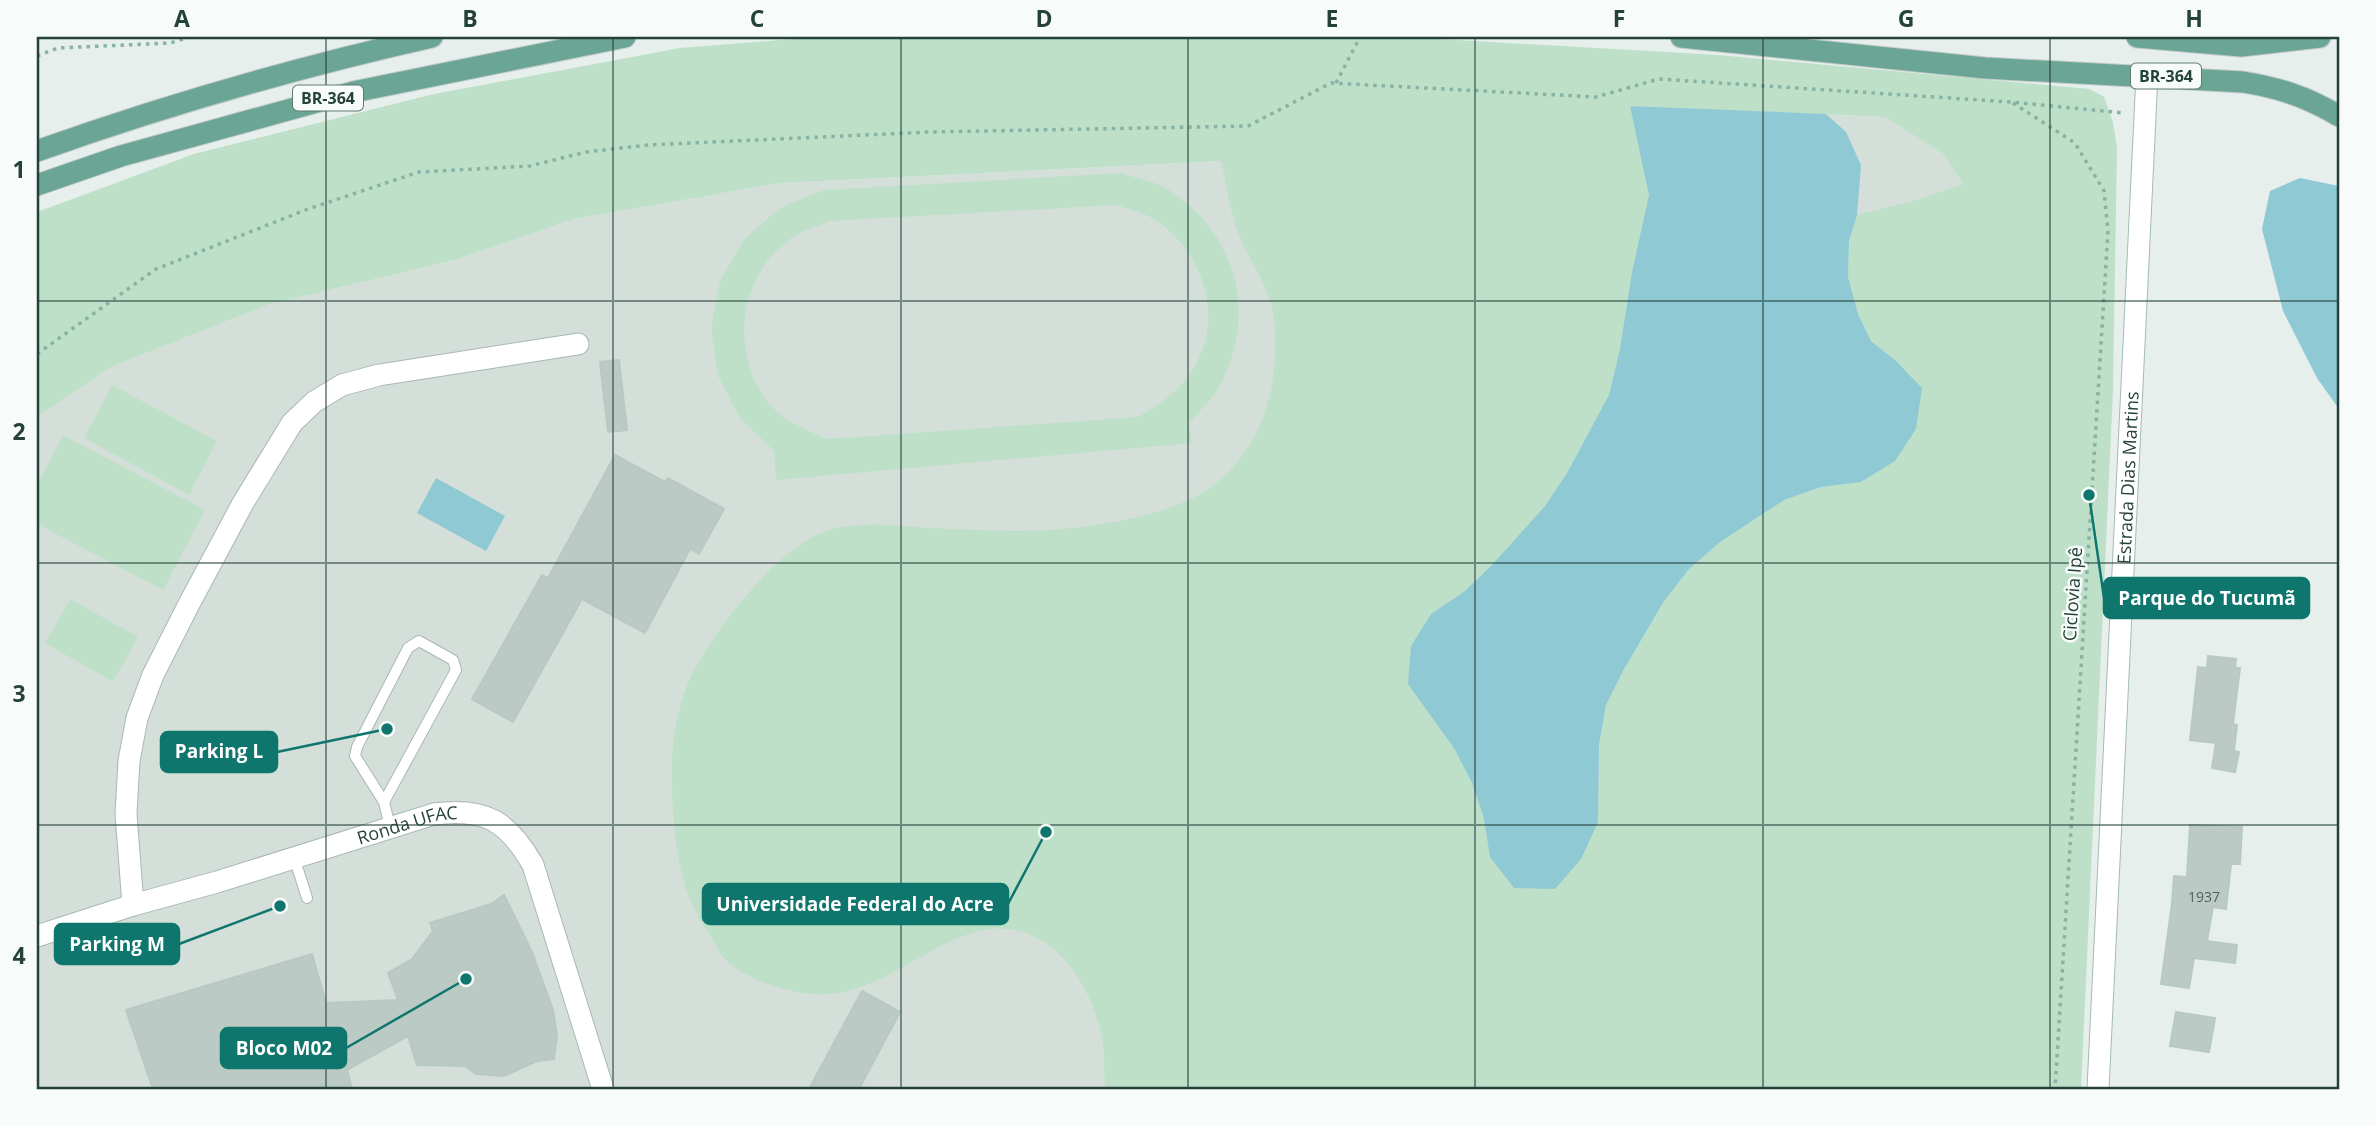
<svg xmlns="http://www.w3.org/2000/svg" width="2376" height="1126" viewBox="0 0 2376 1126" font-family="'Open Sans',sans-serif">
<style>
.built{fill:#d4dfda}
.green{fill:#bfe0c8;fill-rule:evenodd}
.water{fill:#8ec9d4}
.building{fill:#bbcac4;stroke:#b8c9c2;stroke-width:2}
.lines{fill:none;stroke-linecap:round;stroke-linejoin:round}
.lane-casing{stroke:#a8b8b2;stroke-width:12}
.street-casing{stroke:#a8b8b2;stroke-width:23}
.secondary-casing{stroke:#a4bbb3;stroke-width:23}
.primary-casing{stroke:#c2cac8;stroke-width:23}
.path{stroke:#86b3a5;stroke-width:3.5;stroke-dasharray:3.5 5;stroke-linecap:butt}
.lane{stroke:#fff;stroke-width:10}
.street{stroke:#fff;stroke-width:21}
.secondary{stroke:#fff;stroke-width:21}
.primary{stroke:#6aa596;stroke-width:21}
.grid{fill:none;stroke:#24423a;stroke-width:2;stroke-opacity:0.55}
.labels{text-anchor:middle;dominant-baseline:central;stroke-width:5;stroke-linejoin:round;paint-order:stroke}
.number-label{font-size:14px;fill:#4a645c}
.shield{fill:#f7fbf9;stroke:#637a73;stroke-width:2}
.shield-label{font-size:16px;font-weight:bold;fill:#24423a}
.street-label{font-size:18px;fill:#24423a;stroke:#f7fbf9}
.leader{fill:none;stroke:#0f766e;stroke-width:2.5}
.callout-dot{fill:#0f766e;stroke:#f7fbf9;stroke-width:2.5}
.callout{fill:#0f766e;stroke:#0f766e;stroke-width:2.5}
.callout-label{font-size:19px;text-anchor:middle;font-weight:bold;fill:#fff}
.neatline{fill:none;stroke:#24423a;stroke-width:2.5}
.grid-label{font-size:23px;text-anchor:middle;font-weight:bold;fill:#24423a}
</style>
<rect width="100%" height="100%" fill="#e6efeb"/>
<path class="built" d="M1630 106 1885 117 1943 154 1963 184 2039 1089H37V415L43 413 111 367 270 304 455 260 574 219 781 183 1221 161Z"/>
<path class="green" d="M818 37H1405L1718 55 2090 89 2104 97 2113 122 2117 148 2113 390 2081 1089H1105C1104 1075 1105 1059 1103 1045 1094 983 1047 912 975 932 927 946 889 984 838 993 818 996 797 993 777 987 761 982 744 975 730 964 721 957 716 945 710 936 702 923 694 910 689 897 674 860 671 797 672 757 674 727 680 698 693 672 717 627 782 541 832 529 865 521 896 526 929 528 955 529 982 530 1008 531 1064 532 1159 521 1205 491 1262 454 1281 384 1274 319 1271 291 1252 264 1240 238 1230 215 1227 186 1221 161L781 183 574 219 455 260 270 304 111 367 43 413 37 415V212L194 154 434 94 680 48ZM1631 106 1885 117 1943 154 1963 184 1913 201 1857 215 1849 241 1848 277 1858 314 1871 341 1896 361 1922 388 1916 429 1895 461 1861 482 1821 487 1784 500 1720 542 1689 569 1664 601 1623 671 1606 705 1599 745V783L1490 857 1484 819 1472 783 1454 748 1432 717 1431 614 1465 591 1492 565 1545 506 1567 473 1609 395 1620 349 1632 272 1649 195Z
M1121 173C1135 178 1154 181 1167 189 1237 232 1258 313 1220 386 1213 399 1199 411 1189 423L1192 443 776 480 774 451 740 418 718 376 711 328 720 281 744 239 780 208 824 190ZM1117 205C1128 209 1142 212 1152 218 1203 249 1227 320 1191 372 1177 393 1159 404 1138 417L827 439C804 429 779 419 764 397 729 345 741 270 796 235 806 229 820 226 831 221Z
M112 385 217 441 189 495 84 438Z
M63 435 205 510 163 590 37 524V485Z
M70 599 138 637 113 682 45 643Z"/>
<path class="water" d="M1630 106 1826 114 1846 132 1861 165 1857 215 1849 241 1848 277 1858 314 1871 341 1896 361 1922 388 1916 429 1895 461 1861 482 1821 487 1784 500 1720 542 1689 569 1664 601 1623 671 1606 705 1599 745 1598 822 1581 859 1555 889 1514 888 1490 857 1484 819 1472 783 1454 748 1408 684 1411 646 1431 614 1465 591 1492 565 1545 506 1567 473 1609 395 1620 349 1632 272 1649 195Z
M2300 178 2339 186V409L2317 378 2283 311 2262 229 2270 191Z
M436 478 505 516 486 551 417 513Z"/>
<path class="building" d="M619 360 627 430 608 432 600 362Z
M615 455 665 482 668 478 724 509 699 554 690 549 645 633 582 599 513 722 472 699 542 575 548 578Z
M2208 656 2236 659 2235 668H2240L2233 724 2237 725 2234 751 2239 752 2235 772 2212 768 2216 743 2190 740 2198 667 2207 668Z
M2190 825 2242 827 2240 864H2231L2226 909 2213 907 2207 941 2237 945 2235 963 2194 958 2189 988 2161 984 2172 903 2174 876 2187 877Z
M504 895 532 952 553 1010 557 1036 554 1059 537 1061 504 1076 476 1074 465 1066 417 1065 408 1036 347 1070 352 1089H153L126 1010 312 954 326 1003 398 1000 388 973 412 959 433 931 430 923 491 904Z
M862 991 900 1012 859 1089H809Z
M2176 1012 2215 1018 2209 1052 2170 1046Z"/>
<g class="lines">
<defs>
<path id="lane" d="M384 802 456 670 453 660 419 641 408 648 357 747 355 756 384 802 390 827
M294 857 307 898"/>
<g id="street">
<path d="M133 905 126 814 129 761 137 718 153 675 189 604 243 503 292 423 314 402 342 385 379 375 578 344"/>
<path id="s1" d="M37 936 133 905 217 882 434 814C485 807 508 821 533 865L603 1089"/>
</g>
<g id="secondary">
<path id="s2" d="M2098 1089 2147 75"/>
</g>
<path id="primary" d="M1681 37 1985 68 2243 82C2280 88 2307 97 2339 116
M2137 37 2241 46 2320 37
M37 151C166 105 299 67 432 37
M37 185 121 156 353 92 625 37"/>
</defs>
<use href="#lane" class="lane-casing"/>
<use href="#street" class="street-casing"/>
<use href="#secondary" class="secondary-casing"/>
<use href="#primary" class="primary-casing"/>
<path class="path" d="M37 56 58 48 170 43 190 37
M1336 83 1360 37
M2013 103 2075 143 2104 191 2108 231 2055 1089
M37 354 156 269 308 209 419 172 530 166 586 152 648 145 930 132 1248 126 1331 83 1596 97 1659 79 2011 102 2124 113"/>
<use href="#lane" class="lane"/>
<use href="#street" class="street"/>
<use href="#secondary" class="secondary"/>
<use href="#primary" class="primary"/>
</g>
<path class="grid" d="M326 37V1089M613 37V1089M901 37V1089M1188 37V1089M1475 37V1089M1763 37V1089M2050 37V1089M37 301H2339M37 563H2339M37 825H2339"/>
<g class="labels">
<g class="number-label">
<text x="2204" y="896">1937</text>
</g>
<g class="shield">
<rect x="2131" y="63.5" width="70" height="25" rx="5"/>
<rect x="293" y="85.5" width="70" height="25" rx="5"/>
</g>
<g class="shield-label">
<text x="2166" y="76">BR-364</text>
<text x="328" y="98">BR-364</text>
</g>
<g class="street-label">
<text stroke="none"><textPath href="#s2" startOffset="612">Estrada Dias Martins</textPath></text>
<text transform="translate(2072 594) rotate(-86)">Ciclovia Ipê</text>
<text stroke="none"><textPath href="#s1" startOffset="387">Ronda UFAC</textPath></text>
</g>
</g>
<path class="leader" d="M2089 495L2104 598M387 729L277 752M1046 832L1008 904M280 906L179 944M466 979L346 1048"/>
<g class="callout-dot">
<circle cx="2089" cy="495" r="7"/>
<circle cx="387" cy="729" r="7"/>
<circle cx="1046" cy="832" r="7"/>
<circle cx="280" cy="906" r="7"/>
<circle cx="466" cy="979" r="7"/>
</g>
<g class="callout">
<rect x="2104" y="578" width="205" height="40" rx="7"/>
<rect x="161" y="732" width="116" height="40" rx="7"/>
<rect x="703" y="884" width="305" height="40" rx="7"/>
<rect x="55" y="924" width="124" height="40" rx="7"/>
<rect x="221" y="1028" width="125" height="40" rx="7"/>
</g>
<g class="callout-label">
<text x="2207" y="605">Parque do Tucumã</text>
<text x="219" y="758">Parking L</text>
<text x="855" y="911">Universidade Federal do Acre</text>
<text x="117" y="951">Parking M</text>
<text x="284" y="1055">Bloco M02</text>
</g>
<rect width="2376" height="1126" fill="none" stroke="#f7fbf9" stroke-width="77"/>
<rect x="38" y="38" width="2300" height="1050" class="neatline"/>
<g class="grid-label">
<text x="182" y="27">A</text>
<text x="470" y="27">B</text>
<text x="757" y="27">C</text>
<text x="1044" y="27">D</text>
<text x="1332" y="27">E</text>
<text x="1619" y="27">F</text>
<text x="1906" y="27">G</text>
<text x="2194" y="27">H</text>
<text x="19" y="178">1</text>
<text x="19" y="440">2</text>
<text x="19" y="702">3</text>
<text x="19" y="964">4</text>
</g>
</svg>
